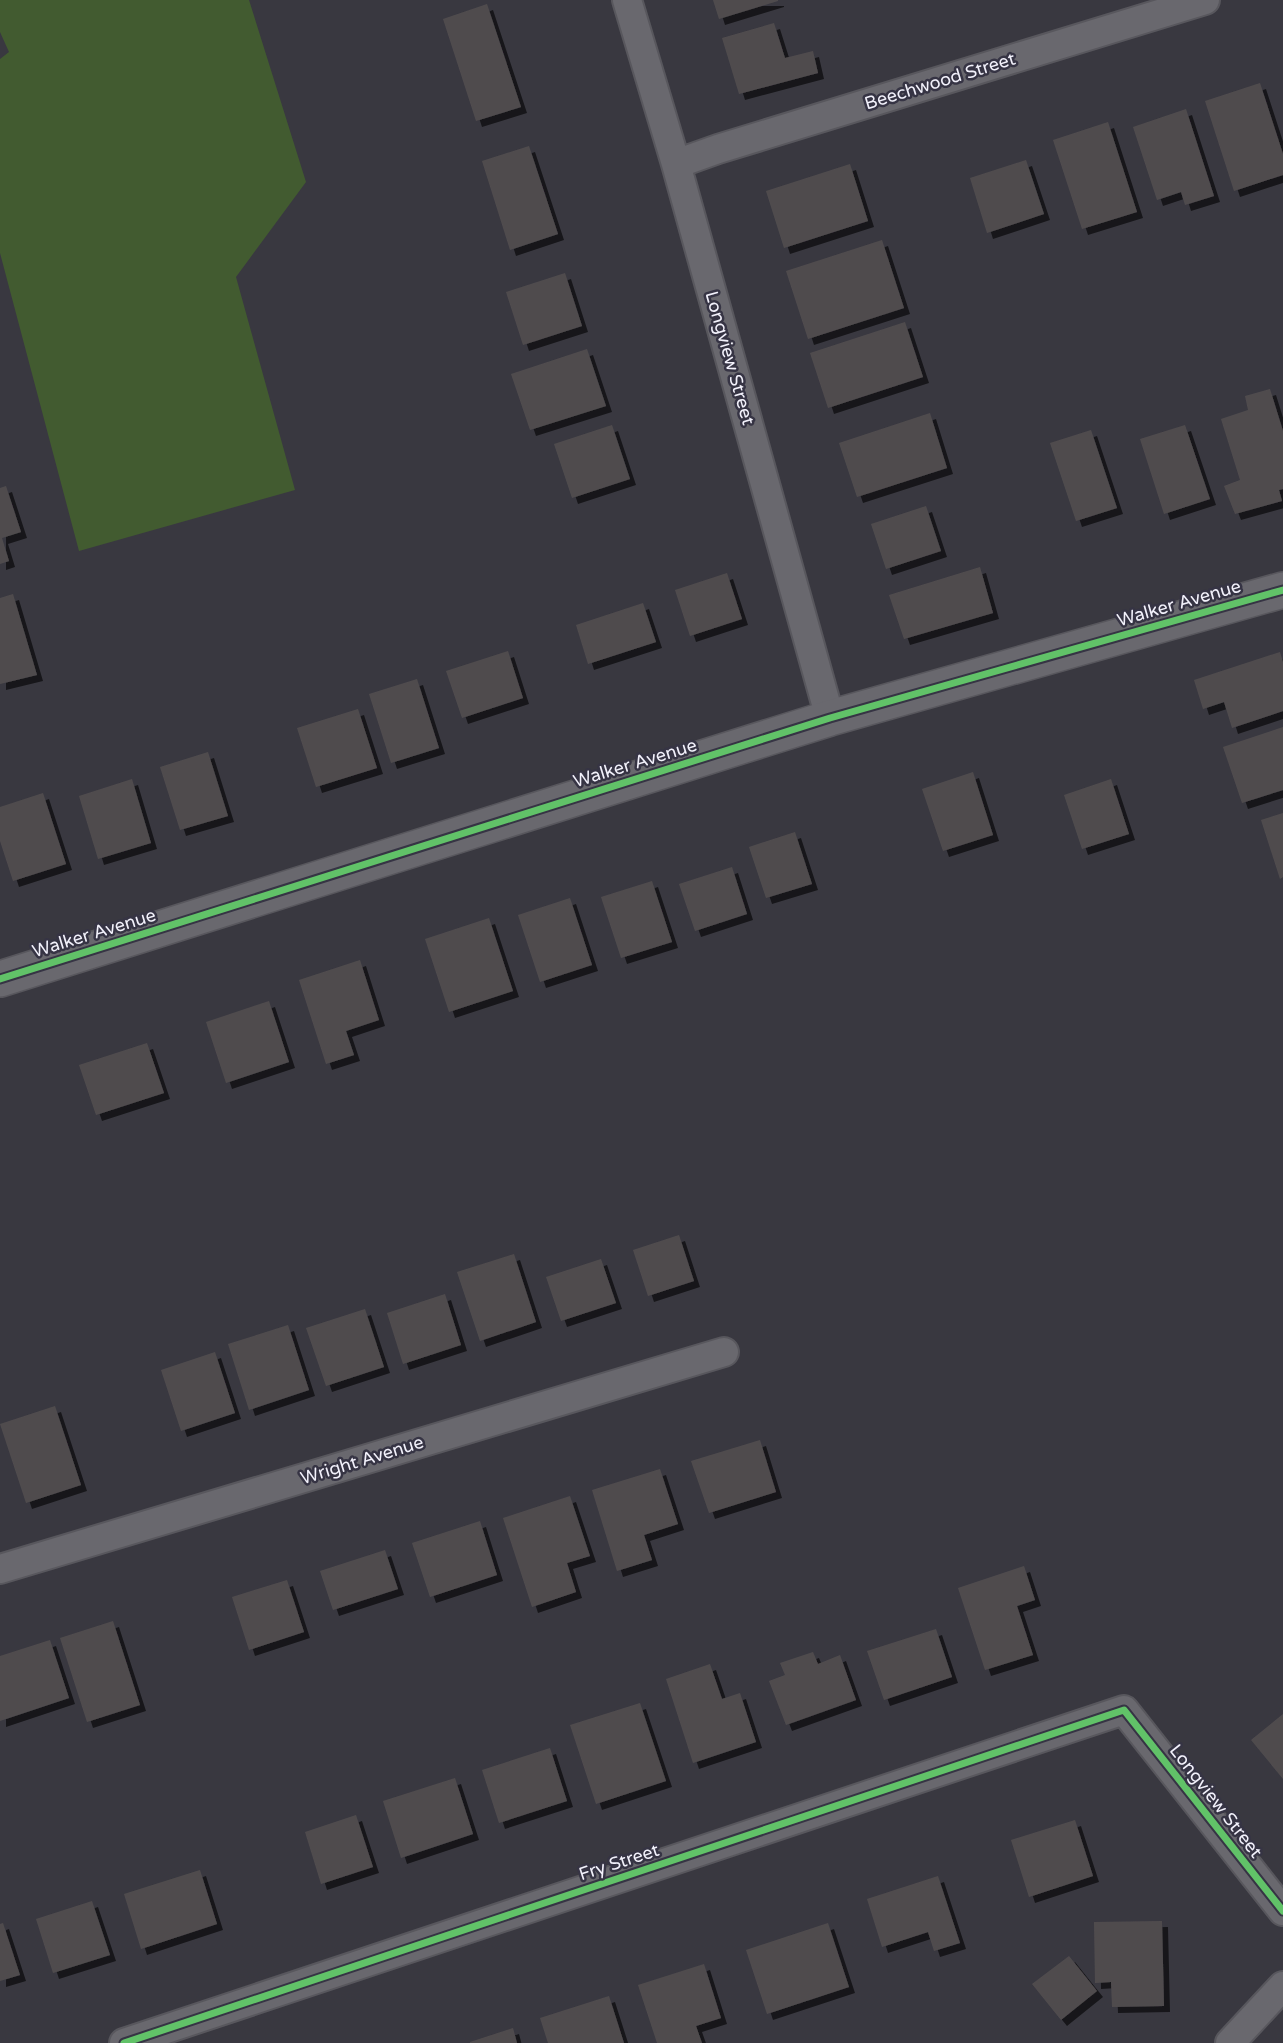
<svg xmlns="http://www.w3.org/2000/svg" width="1283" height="2043" viewBox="0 0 1283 2043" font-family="'Varela Round',sans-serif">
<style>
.green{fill:#425b30}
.building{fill:#504c4e;filter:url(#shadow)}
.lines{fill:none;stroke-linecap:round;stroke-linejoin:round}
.minor-casing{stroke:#58575d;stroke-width:32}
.tertiary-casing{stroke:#58575d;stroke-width:38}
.minor{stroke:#69686e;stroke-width:28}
.tertiary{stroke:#69686e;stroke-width:35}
.cycleway-casing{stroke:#363444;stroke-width:11}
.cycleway{stroke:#61c268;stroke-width:7}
.labels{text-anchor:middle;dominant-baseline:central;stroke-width:5;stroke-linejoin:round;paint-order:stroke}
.street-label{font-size:18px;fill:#f2f1fb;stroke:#363444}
</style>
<defs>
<filter id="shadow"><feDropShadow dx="6" dy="6" stdDeviation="0" flood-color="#0009"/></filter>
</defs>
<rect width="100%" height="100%" fill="#393840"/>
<path class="green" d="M0 0H249L306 182 236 277 295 490 79 551 0 253V59L9 52 0 32Z"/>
<path class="building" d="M713 0H778V1L719 19Z
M487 4 521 107 476 121 443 19Z
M774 23 785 58 813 51 818 73 739 94 722 38Z
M1260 83 1283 154V175L1234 191 1205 101Z
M1186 109 1214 196 1185 205 1181 192 1157 200 1133 127Z
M1108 122 1137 212 1082 229 1053 140Z
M529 146 558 234 510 250 482 161Z
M1026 160 1044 214 987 233 970 178Z
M850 164 868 221 784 248 766 191Z
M882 240 904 308 808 339 786 271Z
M565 273 582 326 523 345 506 292Z
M905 322 923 377 828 408 810 353Z
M587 349 606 406 530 430 511 374Z
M1270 389 1283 431V489L1279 490 1282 501 1235 514 1224 486 1240 480 1221 419 1248 410 1245 396Z
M930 413 947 468 857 497 839 443Z
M612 425 630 479 572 498 554 444Z
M1185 425 1210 499 1164 514 1140 439Z
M1091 430 1117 508 1076 521 1050 443Z
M6 486 21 532 2 538 9 561 0 564V488Z
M926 506 941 551 886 569 871 524Z
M980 567 993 613 904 639 889 595Z
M727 573 742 619 690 636 675 590Z
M13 594 37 675 0 684V598Z
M643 603 656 642 588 664 576 625Z
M508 651 523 698 462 718 446 671Z
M1280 652 1283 662V711L1232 728 1224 702 1203 709 1194 680Z
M417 679 439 748 391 763 369 694Z
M358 709 377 768 316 787 297 728Z
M1283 727V790L1242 803 1223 747Z
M208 752 228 816 180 830 160 767Z
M973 772 993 835 943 851 922 789Z
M132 779 151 843 98 859 79 796Z
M1111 779 1129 834 1082 849 1064 795Z
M43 793 66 864 13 881 0 841V807Z
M1283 813V877L1280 879 1261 820Z
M795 832 812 884 766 898 749 847Z
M732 867 747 914 695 931 679 884Z
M652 881 672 942 621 958 601 897Z
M570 898 592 965 540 982 518 915Z
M489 918 513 991 449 1012 425 939Z
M360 960 379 1020 346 1031 354 1055 326 1064 299 980Z
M269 1001 289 1062 226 1083 206 1022Z
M147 1043 164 1093 96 1115 79 1065Z
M679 1235 694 1281 648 1296 633 1250Z
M514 1254 536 1322 480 1341 457 1272Z
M601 1259 616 1303 561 1321 546 1277Z
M445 1294 461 1345 403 1364 387 1313Z
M365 1309 384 1367 326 1386 306 1328Z
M288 1325 309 1390 249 1410 228 1344Z
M215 1352 235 1413 181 1431 161 1370Z
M55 1406 81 1485 26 1503 0 1424Z
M760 1440 776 1492 709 1513 691 1461Z
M660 1469 678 1524 644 1535 652 1560 617 1571 592 1490Z
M570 1496 590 1556 567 1563 576 1592 532 1607 503 1518Z
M480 1521 497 1575 430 1597 412 1543Z
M385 1550 398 1589 333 1610 320 1571Z
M1024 1566 1035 1600 1017 1606 1033 1655 985 1670 958 1588Z
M287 1580 304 1632 249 1650 232 1597Z
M113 1621 140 1705 87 1722 60 1638Z
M936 1629 952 1677 884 1700 867 1651Z
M50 1640 69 1698 0 1721V1656Z
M813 1652 818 1664 840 1655 856 1700 786 1725 769 1681 785 1675 780 1663Z
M710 1664 722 1699 740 1693 756 1742 693 1763 666 1679Z
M640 1703 666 1781 596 1804 570 1725Z
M1283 1714V1779L1251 1740Z
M550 1748 567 1801 499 1823 482 1770Z
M455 1778 473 1834 401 1858 383 1801Z
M356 1815 373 1867 321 1884 305 1832Z
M1075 1820 1093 1876 1029 1897 1011 1840Z
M200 1870 217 1924 141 1949 124 1894Z
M938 1876 960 1943 934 1951 928 1932 882 1947 867 1899Z
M92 1901 110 1955 53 1973 36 1919Z
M1162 1921 1164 2006 1112 2007 1111 1982 1095 1983 1094 1922Z
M3 1923 20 1975 0 1981V1924Z
M828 1923 849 1987 767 2014 746 1950Z
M1069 1956 1097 1991 1061 2020 1032 1984Z
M704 1964 721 2018 696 2026 702 2043H657L638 1985Z
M609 1996 624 2043H548L540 2018Z
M513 2028 517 2043H470V2042Z"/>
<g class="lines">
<defs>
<path id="minor" d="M627 0 676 164 830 718
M676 164 718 149 1205 0
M0 1569 724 1352
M124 2043 1124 1710 1283 1911
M1230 2043 1283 1986"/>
<path id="tertiary" d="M0 979 830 718 1283 590"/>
</defs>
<use href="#minor" class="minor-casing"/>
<use href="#tertiary" class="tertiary-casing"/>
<use href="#minor" class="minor"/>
<use href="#tertiary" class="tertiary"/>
<defs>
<path id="cycleway" d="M0 979 830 718 1283 590
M124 2043 1124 1710 1283 1911"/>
</defs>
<use href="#cycleway" class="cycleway-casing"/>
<use href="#cycleway" class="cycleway"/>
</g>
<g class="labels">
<g class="street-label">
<text transform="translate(940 81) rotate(-17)">Beechwood Street</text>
<text transform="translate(730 358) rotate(74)">Longview Street</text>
<text transform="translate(1179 603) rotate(-16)">Walker Avenue</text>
<text transform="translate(635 763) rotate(-17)">Walker Avenue</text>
<text transform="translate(94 933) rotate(-17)">Walker Avenue</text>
<text transform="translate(362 1460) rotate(-17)">Wright Avenue</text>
<text transform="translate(1216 1801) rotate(52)">Longview Street</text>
<text transform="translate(619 1862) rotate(-18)">Fry Street</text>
</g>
</g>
</svg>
